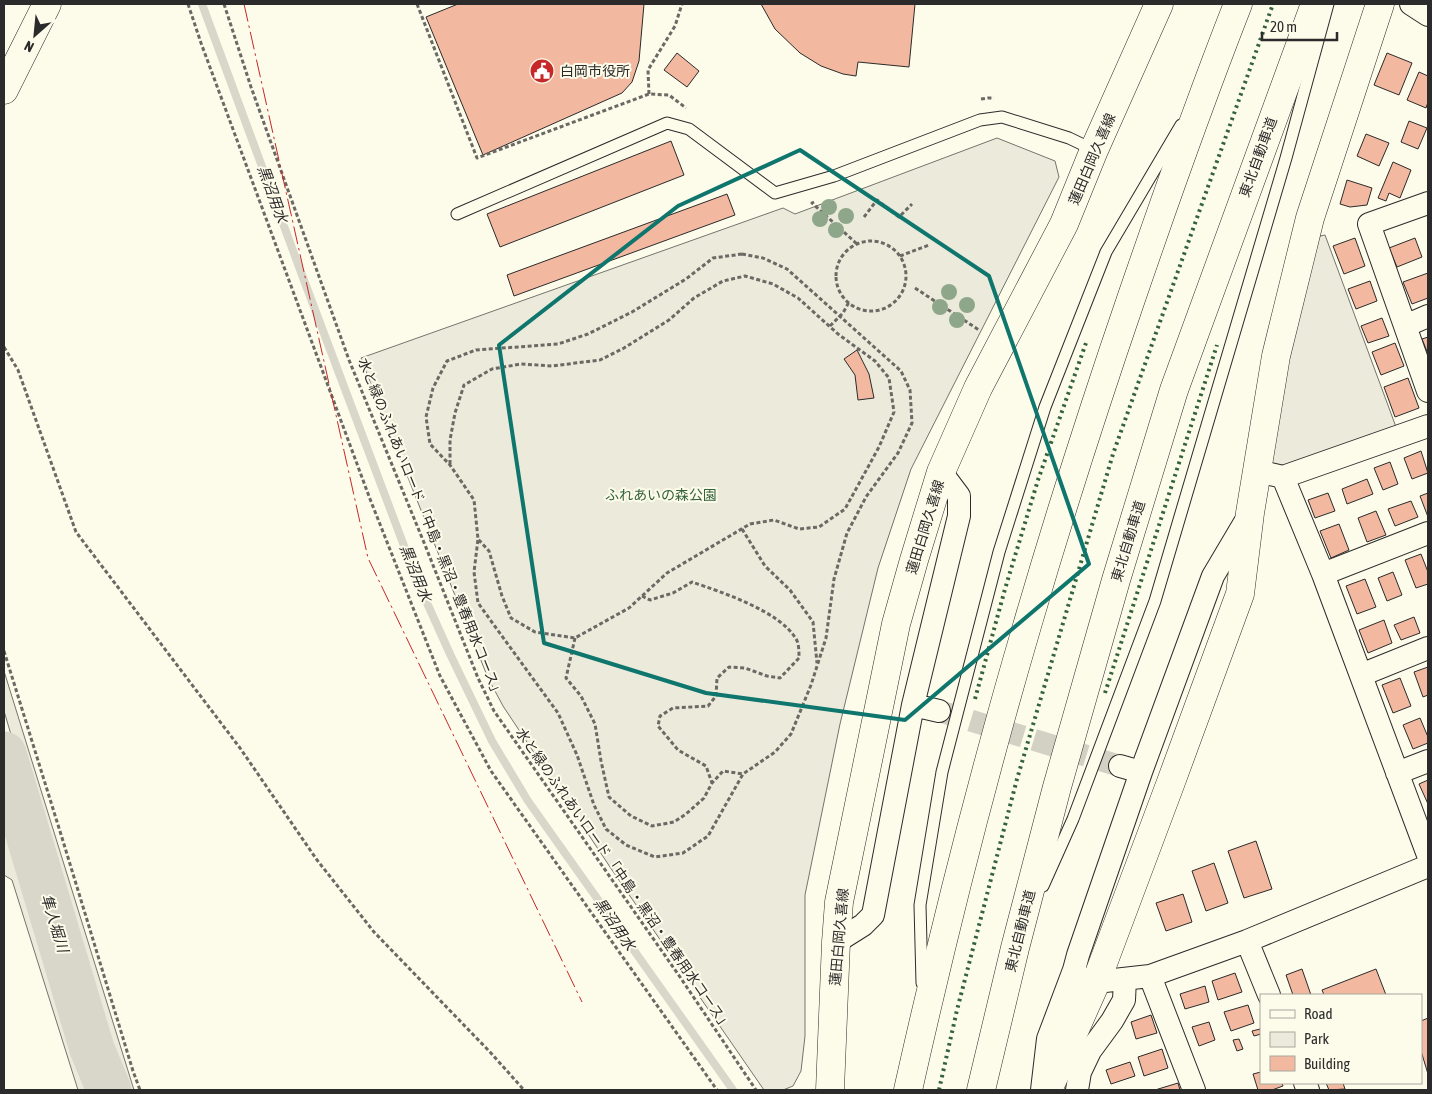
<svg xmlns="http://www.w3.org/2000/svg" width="1432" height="1094" viewBox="0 0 1432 1094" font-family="'Asap Condensed','Noto Sans JP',sans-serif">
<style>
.green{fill:#ecebdb;stroke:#74746e}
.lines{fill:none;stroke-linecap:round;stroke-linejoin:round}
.stream{stroke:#d8d7c9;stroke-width:8}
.river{stroke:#d8d7c9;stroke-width:45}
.building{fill:#f2b8a0;stroke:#2b2b2b}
.minor-tunnel{stroke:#d3d1c4;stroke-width:22;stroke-dasharray:22 11;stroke-linecap:butt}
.service-casing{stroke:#2b2b2b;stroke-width:13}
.minor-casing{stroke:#2b2b2b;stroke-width:24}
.tertiary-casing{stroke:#2b2b2b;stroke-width:29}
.secondary-casing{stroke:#2b2b2b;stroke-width:29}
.primary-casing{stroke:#2b2b2b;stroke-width:29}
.motorway-casing{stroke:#2b2b2b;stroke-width:29}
.path{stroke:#6a6964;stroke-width:3;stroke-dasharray:4 2.5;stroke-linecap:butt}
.service{stroke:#fdfbea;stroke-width:11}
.minor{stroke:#fdfbea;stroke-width:22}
.tertiary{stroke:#fdfbea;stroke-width:28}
.secondary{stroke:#fdfbea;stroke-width:28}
.primary{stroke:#fdfbea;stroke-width:28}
.motorway{stroke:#fdfbea;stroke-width:28}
.hedge{stroke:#34623c;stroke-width:4;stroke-dasharray:2.5 4;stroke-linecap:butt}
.power{stroke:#c62828;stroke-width:1;stroke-dasharray:18 4 2.5 4;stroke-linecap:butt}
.tree{fill:#8ea78a}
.marked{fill:none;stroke:#0f766e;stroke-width:4;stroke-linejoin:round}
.labels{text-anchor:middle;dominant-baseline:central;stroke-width:4;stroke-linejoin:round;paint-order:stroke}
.poi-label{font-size:14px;fill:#2b2b2b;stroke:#fdfbea;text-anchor:start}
.street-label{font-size:14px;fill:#2b2b2b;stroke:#fdfbea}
.park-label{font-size:14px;fill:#34623c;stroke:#fdfbea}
.water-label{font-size:15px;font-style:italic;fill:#2b2b2b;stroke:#fdfbea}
</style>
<rect width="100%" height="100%" fill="#fdfbea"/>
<path class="green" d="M997 138 1055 161 1059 177 911 469 878 568 840 724 805 895V1036L801 1071 793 1086 783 1090H764L612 870 503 706 488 678 381 410 361 358 783 208 795 214Z
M1325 235 1396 427 1280 470 1271 465 1290 352 1316 237Z
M4 671 134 1090H121L86 988 4 711Z
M4 806 59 997 93 1090H78L12 880 4 875Z"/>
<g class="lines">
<path class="stream" d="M202 4 302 275 418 583 450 654 492 741 528 801 733 1090"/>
<path class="river" d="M4 754 92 1049 109 1090"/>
</g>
<path class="building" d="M458 4H644L639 61 632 82 622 93 483 155 426 17Z
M761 4H915L909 67 858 62 856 76 843 74 821 66 800 53 775 29Z
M677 53 699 71 687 87 664 70Z
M1387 53 1412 63 1399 95 1374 85Z
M1419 72 1428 76V102L1426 108 1407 100Z
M1409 121 1427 128 1418 149 1401 142Z
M1366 134 1389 143 1379 166 1357 156Z
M671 141 684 175 500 247 487 214Z
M1393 162 1411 170 1400 198 1389 193 1386 201 1378 198Z
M1347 180 1372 188 1367 205 1350 207 1340 204Z
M727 194 735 215 514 296 507 275Z
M1355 238 1365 266 1344 274 1333 246Z
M1415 238 1422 257 1397 267 1389 248Z
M1428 273V298L1412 304 1403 282Z
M1370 281 1377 301 1356 309 1348 289Z
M1382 318 1389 336 1368 343 1361 326Z
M1428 337V354L1422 339Z
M1395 343 1404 366 1381 375 1372 352Z
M857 350 869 374 874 398 858 400 855 375 844 359Z
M1408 378 1419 408 1395 417 1384 387Z
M1421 451 1428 473 1412 479 1404 458Z
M1390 462 1398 484 1383 490 1374 468Z
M1367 479 1373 494 1347 504 1342 489Z
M1328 493 1335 511 1315 518 1308 500Z
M1428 493V517L1420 496Z
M1411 501 1418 517 1395 526 1388 509Z
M1376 511 1386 535 1367 542 1358 518Z
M1339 524 1349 550 1331 558 1320 531Z
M1421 554 1428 572V584L1416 588 1405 560Z
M1393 572 1402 595 1387 601 1378 578Z
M1365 579 1376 607 1357 614 1346 586Z
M1414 617 1420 633 1401 640 1394 625Z
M1384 620 1392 643 1368 653 1359 630Z
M1428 667V695L1423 697 1414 672Z
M1400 678 1411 706 1393 713 1382 685Z
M1420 718 1428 737V743L1413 749 1403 725Z
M1428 780V804L1419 784Z
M1256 841 1272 889 1244 898 1228 851Z
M1214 863 1228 903 1206 911 1192 871Z
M1183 894 1192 922 1166 931 1156 903Z
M1302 969 1311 995H1293L1286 975Z
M1376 969 1386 995H1324L1322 990Z
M1235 973 1242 992 1218 1000 1212 981Z
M1205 986 1209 1002 1185 1009 1180 994Z
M1248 1005 1254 1023 1231 1031 1224 1012Z
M1151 1015 1157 1033 1136 1039 1131 1022Z
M1428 1018V1074L1421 1051V1021Z
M1209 1022 1215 1040 1199 1046 1192 1027Z
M1260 1029 1261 1034 1254 1036 1252 1031Z
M1239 1039 1243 1049 1237 1051 1233 1040Z
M1162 1049 1168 1068 1144 1076 1138 1057Z
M1130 1062 1135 1076 1111 1084 1106 1070Z
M1261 1072V1083H1282L1283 1086 1272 1090H1258L1253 1074Z
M1178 1083 1180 1090H1155Z
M1326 1083H1343L1345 1089 1329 1090Z"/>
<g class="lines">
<path class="minor-tunnel" d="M939 711 1120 766"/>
<defs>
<path id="service" d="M457 214 667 123 689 129 775 193 834 176 980 120 1002 117 1069 138 1094 150
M1043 886 1073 819 1155 601 1286 158 1328 4
M922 983 920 905 942 772 999 552 1045 407 1106 252 1181 125"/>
<path id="minor" d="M1411 4 1428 15
M1428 203 1369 224 1428 391
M1405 326 1428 316
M1270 474 1283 477 1428 426
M1283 477 1323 574 1428 855
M1248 517 1213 576 1141 772 1078 955 1074 970 1080 978 1096 982 1150 976 1247 941 1428 866
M1323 574 1428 533
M1361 675 1428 648
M913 705 939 711
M1120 766 1141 772
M1397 773 1428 761
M1247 941 1269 995
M836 942 863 925 873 915 913 705 959 516V496L941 472
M1150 976 1194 1090
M1305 1083 1308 1090
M1042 1090 1048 1039 1074 970
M1077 1090 1080 1072 1090 1051 1112 1021 1124 1000 1125 979"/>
<path id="tertiary" d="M1048 1090 1096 982 1171 782 1240 594 1250 513 1276 356 1310 218 1380 4"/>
<path id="secondary" d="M830 1090 836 942 839 902 896 624 914 560 941 472 978 388 1064 224 1094 150 1159 4"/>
<path id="primary" d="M4 90 47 4"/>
<path id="motorway" d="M908 1090C943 934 982 779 1027 626 1059 516 1094 407 1131 299 1165 200 1200 101 1238 4
M981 1090 1015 948 1057 787 1116 580 1174 390 1315 4"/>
</defs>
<use href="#service" class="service-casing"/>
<use href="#minor" class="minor-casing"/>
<use href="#tertiary" class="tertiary-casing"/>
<use href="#secondary" class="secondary-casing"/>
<use href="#primary" class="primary-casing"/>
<use href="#motorway" class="motorway-casing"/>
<path class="path" d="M188 4 201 43 370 499 440 676 491 771 717 1090
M224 4 251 87 349 360 425 545 478 678 494 711 680 977 756 1090
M417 4 477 158 649 94 669 95 686 108
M649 94 648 70 675 26 682 4
M981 99 988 98H994
M814 202 812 203 857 244
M864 217 877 200 899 217 912 204
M836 276a35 35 0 1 1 70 0a35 35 0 1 1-70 0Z
M742 254 763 258 787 269 901 371 910 390 912 423 898 453 866 497 847 533 834 579 826 638 811 685 791 734 775 752 743 774 708 836 683 853 655 857 626 845 606 829 594 805 577 755 558 713 478 603 474 572 478 539 474 500 450 465 430 444 426 417 433 388 447 361 476 350 558 344 588 334 632 312 686 279 713 258Z
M900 256 929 245
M915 288 979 330
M830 326 843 313 849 302
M4 347 18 370 76 532 240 748 317 860 374 932 490 1052 524 1090
M450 464V440L455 413 464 385 492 369 521 364 552 366 600 360 624 348 669 320 694 298 723 281 745 276 773 284 798 298 838 334 875 361 889 378 894 412 879 447 845 509 819 527 799 529 774 520 750 524 667 573 629 608 575 638 535 632 511 618 502 596 489 551 478 539
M742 529 765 566 790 590 813 622 817 663
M642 596 650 600 673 593 692 582C721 592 780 611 796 639 799 643 799 652 799 658L780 678 767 676 745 668 729 667 717 678 716 696 708 706 673 708 660 716 658 726 678 750 706 766 712 783
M575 638 566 678 581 696 595 724 601 761 609 797 631 816 652 826 674 822 686 814 704 798 712 783 723 771 743 774
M4 651 63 841 133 1071 140 1090"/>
<use href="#service" class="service"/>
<use href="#minor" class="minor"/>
<use href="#tertiary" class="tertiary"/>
<use href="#secondary" class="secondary"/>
<use href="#primary" class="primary"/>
<use href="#motorway" class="motorway"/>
<path class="hedge" d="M1105 693 1217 345
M975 699 1005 589 1038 480 1087 340
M939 1090 957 1010 1017 779 1113 454 1273 4"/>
<path class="power" d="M244 4 368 558 582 1002"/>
</g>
<g class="tree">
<circle cx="829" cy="207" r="8"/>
<circle cx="846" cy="216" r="8"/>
<circle cx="820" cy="219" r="8"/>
<circle cx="836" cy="230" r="8"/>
<circle cx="949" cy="292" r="8"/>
<circle cx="967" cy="305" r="8"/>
<circle cx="940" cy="307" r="8"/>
<circle cx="957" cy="320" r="8"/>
</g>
<path class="marked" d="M800 150 989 276 1089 564 905 720 706 693 544 643 499 345 678 206Z"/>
<defs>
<symbol id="civic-disc" viewBox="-11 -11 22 22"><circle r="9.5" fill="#c62828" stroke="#fdfbea"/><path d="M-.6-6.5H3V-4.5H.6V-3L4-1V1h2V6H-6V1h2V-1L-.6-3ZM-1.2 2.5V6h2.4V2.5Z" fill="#fff"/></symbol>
</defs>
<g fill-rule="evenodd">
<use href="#civic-disc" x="528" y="57" width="28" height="28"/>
</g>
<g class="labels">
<g class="poi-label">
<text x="560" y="71">白岡市役所</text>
</g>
<g class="street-label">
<text transform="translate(1258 157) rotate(-70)">東北自動車道</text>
<text transform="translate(1092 159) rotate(-67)">蓮田白岡久喜線</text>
<text transform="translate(925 527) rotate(-73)">蓮田白岡久喜線</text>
<text transform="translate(431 528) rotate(68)">水と緑のふれあいロード 「中島・黒沼・豊春用水コース」</text>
<text transform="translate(1128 541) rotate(-73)">東北自動車道</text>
<text transform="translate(624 879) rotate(55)">水と緑のふれあいロード 「中島・黒沼・豊春用水コース」</text>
<text transform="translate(1020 931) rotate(-76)">東北自動車道</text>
<text transform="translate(839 937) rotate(-85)">蓮田白岡久喜線</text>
</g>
<g class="park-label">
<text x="661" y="495">ふれあいの森公園</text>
</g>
<g class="water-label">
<text transform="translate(273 194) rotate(70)">黒沼用水</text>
<text transform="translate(416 573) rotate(68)">黒沼用水</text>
<text transform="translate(55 923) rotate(73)">隼人堀川</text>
<text transform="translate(615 924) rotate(55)">黒沼用水</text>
</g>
</g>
<rect width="1432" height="1094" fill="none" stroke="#2b2b2b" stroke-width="10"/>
<rect x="1260" y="994" width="162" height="90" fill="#fdfbea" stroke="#a9a89e"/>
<rect x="1270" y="1010" width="25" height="8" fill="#fdfbea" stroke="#a9a89e"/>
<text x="1304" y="1019" font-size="15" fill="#2b2b2b">Road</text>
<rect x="1270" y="1032" width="25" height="15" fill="#ecebdb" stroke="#a9a89e"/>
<text x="1304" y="1044" font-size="15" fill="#2b2b2b">Park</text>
<rect x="1270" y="1056" width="25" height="15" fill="#f2b8a0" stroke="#a9a89e"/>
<text x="1304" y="1069" font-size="15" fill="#2b2b2b">Building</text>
<g transform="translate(35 35) rotate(207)" stroke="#fdfbea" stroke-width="4" paint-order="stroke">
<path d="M0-4L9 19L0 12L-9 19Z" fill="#2b2b2b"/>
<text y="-8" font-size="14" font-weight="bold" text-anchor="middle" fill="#2b2b2b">N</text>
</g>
<path d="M1262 32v8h75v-8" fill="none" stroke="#2b2b2b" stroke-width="2.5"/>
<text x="1270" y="32" font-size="15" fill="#2b2b2b" stroke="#fdfbea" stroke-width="4" paint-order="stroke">20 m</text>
</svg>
